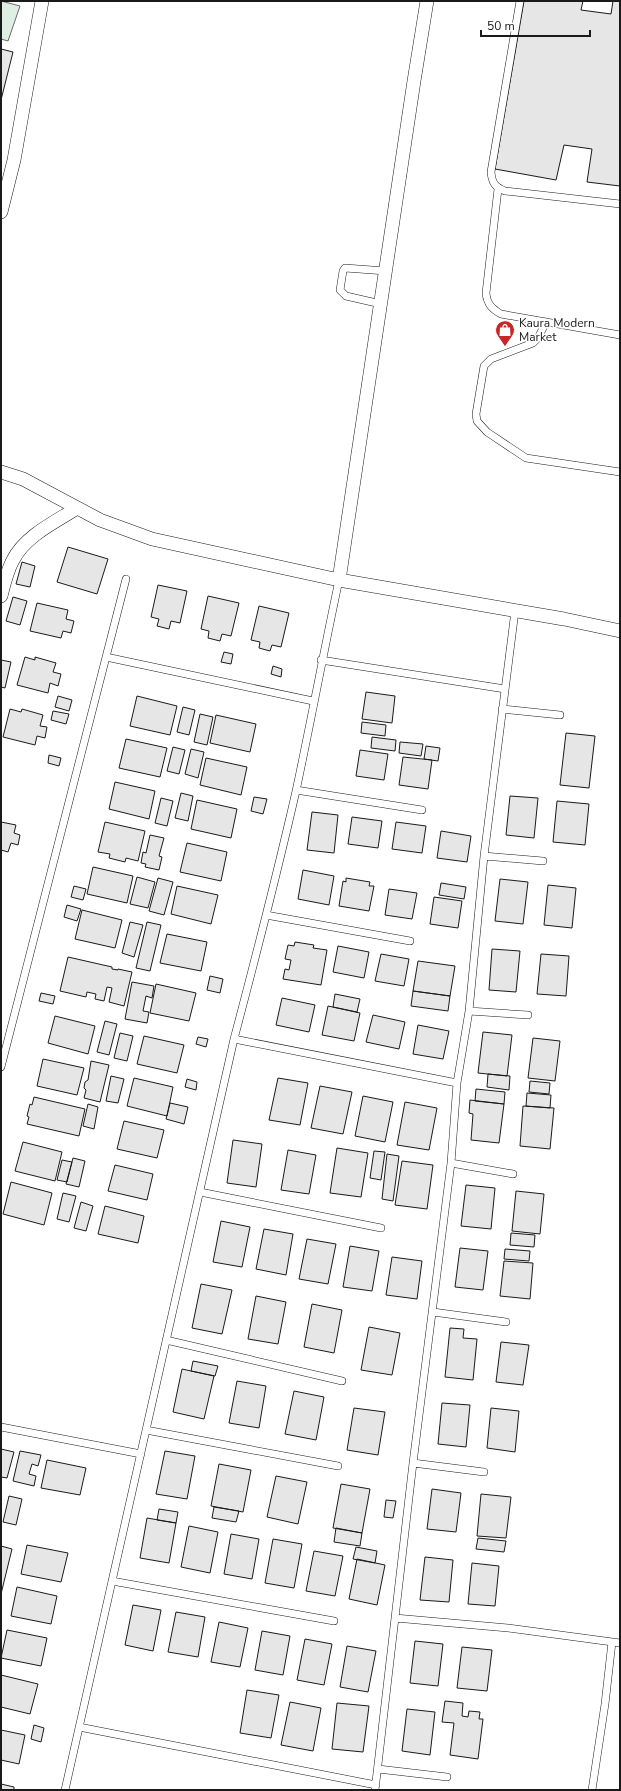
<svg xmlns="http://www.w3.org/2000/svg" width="621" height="1791" viewBox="0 0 621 1791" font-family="'Nunito Sans',sans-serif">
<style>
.green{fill:#e0efe3;stroke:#6a6a6a}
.building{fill:#e6e6e6;stroke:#1a1a1a}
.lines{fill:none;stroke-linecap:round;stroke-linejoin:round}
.lane-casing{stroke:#1a1a1a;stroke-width:8}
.street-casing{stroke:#1a1a1a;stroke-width:14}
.lane{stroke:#fff;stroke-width:7}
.street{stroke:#fff;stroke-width:13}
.labels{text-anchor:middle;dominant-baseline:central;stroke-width:3;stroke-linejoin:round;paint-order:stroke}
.poi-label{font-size:12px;fill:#1a1a1a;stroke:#fff;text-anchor:start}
</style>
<rect width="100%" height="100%" fill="#fff"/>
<path class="green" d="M1 1 20 6 8 41 1 39Z"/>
<path class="building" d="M524 1H583L581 10 611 14 613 1H620V186L587 182 592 149 564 145 556 180 495 169Z
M1 49 13 52 1 100Z
M68 547 108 559 97 594 57 582Z
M22 562 35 566 30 587 16 584Z
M158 585 187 591 180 623 171 621 169 629 157 626 159 619 151 617Z
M208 596 239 603 231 636 222 634 220 641 208 638 209 631 201 629Z
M13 597 27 601 20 625 6 621Z
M37 603 68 610 66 619 74 621 71 633 63 631 61 638 30 631Z
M259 606 289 613 281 647 272 645 270 651 259 648 260 642 251 640Z
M224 652 233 654 231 664 221 662Z
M25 657 35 660V657L56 663 53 672 61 674 58 686 50 683 48 693 17 685Z
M1 660 11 662 5 688 1 687Z
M273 666 282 669 281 677 271 674Z
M366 692 395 696 392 723 362 719Z
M58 696 72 700 69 711 55 707Z
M137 696 177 706 170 735 130 726Z
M183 707 195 710 189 735 177 732Z
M10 709 21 712 22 709 43 715 40 726 47 727 45 738 37 736 35 745 3 737Z
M53 711 69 714 66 724 51 720Z
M200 714 213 717 207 745 194 742Z
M216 715 256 724 250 752 210 743Z
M362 722 386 725 385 736 361 733Z
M566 733 595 736 589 788 560 785Z
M372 737 396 740 395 751 371 748Z
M126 739 167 748 160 777 119 768Z
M400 742 423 744 421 756 399 753Z
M426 746 440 748 438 761 424 759Z
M173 747 185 750 179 774 167 771Z
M191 749 204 752 198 778 185 774Z
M360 750 388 754 384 780 356 776Z
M49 755 61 758 59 766 48 763Z
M403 757 432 760 428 789 399 785Z
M206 758 247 767 241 795 200 785Z
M115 782 155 791 149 819 109 809Z
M181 793 193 796 188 821 175 818Z
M510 796 538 798 534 838 506 835Z
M254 797 267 799 263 814 251 811Z
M161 798 173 801 167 826 155 823Z
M197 800 237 809 231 838 191 829Z
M557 801 589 804 585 845 553 842Z
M312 812 338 815 334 853 307 850Z
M352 817 382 821 378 848 348 844Z
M1 822 16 825 14 833 20 835 18 845 11 843 8 852 1 850Z
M105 822 145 831 138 861 126 858 125 862 109 858 110 854 98 852Z
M396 822 426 826 422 853 392 849Z
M441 831 471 836 467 862 437 858Z
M150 835 164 838 159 856 162 857 159 870 145 867 146 864 141 863 143 852 146 853Z
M187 843 227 852 221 881 180 872Z
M93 867 133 876 127 903 87 894Z
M303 870 334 876 329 905 298 899Z
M137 877 155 882 148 908 130 904Z
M158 878 173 882 164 915 149 911Z
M346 878 370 882 369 886H374L369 911 339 906 343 881 346 882Z
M500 879 528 882 523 924 495 921Z
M441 883 466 887 464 899 439 895Z
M548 885 576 888 572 928 544 925Z
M74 886 86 889 83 900 71 897Z
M177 886 218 895 211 924 171 914Z
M389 889 417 893 412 919 385 915Z
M434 897 462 901 458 928 430 924Z
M67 905 81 909 77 921 64 917Z
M82 910 122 920 115 948 75 939Z
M130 922 143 925 134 957 122 953Z
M147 922 161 925 150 971 136 968Z
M167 934 207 942 201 971 160 963Z
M295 942 314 945 313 948 327 950 321 985 283 979 285 969 289 970 291 960 285 959 288 945 294 946Z
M338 946 369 952 364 978 333 972Z
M492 949 520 951 516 992 489 990Z
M381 954 409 959 404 986 375 981Z
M541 954 569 956 566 996 537 994Z
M68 957 112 967V969L118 970V969L132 972 124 1006 109 1002 112 988 107 987 104 1001 95 999 96 994 87 992 86 997 60 991Z
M418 961 455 966 450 996 413 991Z
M210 976 223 979 220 993 207 990Z
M132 982 154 986 152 998 146 996 143 1011 149 1012 147 1023 125 1019Z
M156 984 196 993 189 1021 150 1013Z
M413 991 450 996 448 1011 411 1006Z
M41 993 55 996 53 1004 39 1001Z
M335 994 360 999 357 1012 333 1007Z
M282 998 315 1005 309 1032 276 1025Z
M328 1006 360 1013 354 1041 322 1035Z
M373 1015 405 1022 399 1049 366 1042Z
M55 1016 95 1026 88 1054 48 1043Z
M105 1021 117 1024 109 1055 97 1052Z
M418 1025 449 1031 443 1059 413 1054Z
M483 1032 512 1035 507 1076 478 1073Z
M120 1033 133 1036 127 1061 114 1058Z
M144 1036 184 1045 177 1073 137 1064Z
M198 1037 208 1039 206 1047 196 1044Z
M533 1038 560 1041 555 1081 528 1078Z
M43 1059 84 1068 77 1095 37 1086Z
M91 1061 109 1065 100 1102 84 1098 86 1090 84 1088 85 1082 88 1080Z
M488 1074 510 1076 509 1090 487 1087Z
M111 1076 124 1079 118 1103 106 1101Z
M134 1078 173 1087 167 1116 127 1106Z
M278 1078 308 1083 300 1125 269 1120Z
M187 1079 197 1082 196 1090 185 1087Z
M530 1081 550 1083 549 1094 529 1092Z
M320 1086 352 1092 343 1134 311 1128Z
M476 1089 505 1092 504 1104 475 1101Z
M527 1093 551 1095 550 1108 526 1106Z
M363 1096 393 1102 385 1142 355 1136Z
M34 1097 85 1109 79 1136 27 1124 29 1117 27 1116 30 1104 32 1105Z
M470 1100 504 1104 499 1143 471 1140 473 1114 469 1113Z
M405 1102 437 1108 429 1150 397 1145Z
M170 1103 188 1107 184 1124 166 1119Z
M88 1104 98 1107 94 1129 83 1126Z
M523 1106 554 1108 550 1149 520 1146Z
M124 1121 164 1130 157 1158 117 1149Z
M233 1140 262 1144 256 1187 227 1183Z
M23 1142 62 1152 55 1181 15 1171Z
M337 1148 368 1153 361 1197 330 1193Z
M288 1150 316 1155 309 1194 281 1190Z
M374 1151 385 1152 381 1180 370 1178Z
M387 1154 399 1156 393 1201 382 1199Z
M73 1158 85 1161 79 1187 66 1184Z
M62 1160 72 1162 67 1182 57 1180Z
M402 1161 433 1165 427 1209 395 1205Z
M115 1165 153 1174 147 1200 108 1191Z
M11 1182 52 1193 44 1225 3 1214Z
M466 1185 495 1188 491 1229 461 1226Z
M516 1191 544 1194 540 1234 512 1231Z
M63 1193 76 1196 69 1222 57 1219Z
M81 1202 93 1206 86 1231 74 1228Z
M105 1206 144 1216 138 1243 98 1234Z
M221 1221 250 1227 242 1267 213 1262Z
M264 1229 293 1234 286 1275 256 1269Z
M511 1233 535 1235 534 1247 510 1245Z
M307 1239 336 1244 328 1284 299 1279Z
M350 1246 379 1251 372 1291 343 1287Z
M460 1248 488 1251 483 1290 455 1287Z
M505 1249 530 1251 529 1261 504 1259Z
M392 1257 422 1261 417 1299 386 1295Z
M504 1261 533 1263 530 1299 500 1296Z
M201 1284 232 1290 222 1334 192 1328Z
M256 1296 286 1302 278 1344 248 1339Z
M312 1304 342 1310 334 1353 304 1347Z
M369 1327 400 1333 392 1375 361 1370Z
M450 1328 464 1329 463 1338 477 1339 473 1380 445 1377Z
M501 1342 529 1345 523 1385 496 1382Z
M193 1361 218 1366 215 1376 191 1371Z
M182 1369 214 1376 204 1419 173 1412Z
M237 1381 266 1386 259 1428 229 1423Z
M294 1391 324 1397 316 1440 285 1434Z
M442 1403 470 1405 466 1447 438 1444Z
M354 1408 385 1412 378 1455 347 1450Z
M491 1408 519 1411 515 1452 487 1448Z
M1 1449 14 1452 7 1478 1 1477Z
M20 1451 41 1455 38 1466 32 1464 29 1474 36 1476 34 1486 13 1481Z
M165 1451 195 1456 187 1499 156 1494Z
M47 1460 86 1468 80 1495 41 1488Z
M219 1464 251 1470 243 1512 211 1506Z
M276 1476 307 1482 298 1524 267 1517Z
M341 1484 370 1489 362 1533 333 1528Z
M432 1489 461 1493 456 1532 427 1529Z
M481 1494 511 1497 506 1538 477 1536Z
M9 1496 22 1499 16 1525 3 1522Z
M386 1500 396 1501 393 1518 384 1517Z
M214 1507 239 1511 236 1522 212 1518Z
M159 1509 178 1512 176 1523 157 1520Z
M147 1518 176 1523 169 1563 140 1558Z
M189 1526 218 1532 210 1573 181 1567Z
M336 1528 362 1533 360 1546 334 1542Z
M231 1534 259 1539 252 1579 224 1574Z
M478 1538 506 1541 504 1552 476 1549Z
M273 1539 302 1544 294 1588 265 1583Z
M27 1545 68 1553 61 1582 21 1574Z
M1 1546 12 1549 1 1594Z
M356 1547 377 1551 375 1563 353 1559Z
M314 1551 343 1556 335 1596 306 1591Z
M425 1557 453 1560 449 1602 420 1600Z
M357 1559 385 1565 377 1605 349 1599Z
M472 1563 499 1566 495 1606 468 1604Z
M17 1587 57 1596 51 1624 11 1616Z
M133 1605 161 1610 153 1651 125 1645Z
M176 1612 205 1617 198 1657 168 1652Z
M219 1622 248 1628 240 1667 211 1662Z
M7 1630 47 1638 41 1666 1 1658Z
M262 1631 290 1636 283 1675 255 1670Z
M305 1639 332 1644 324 1685 297 1680Z
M415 1641 443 1644 438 1686 410 1683Z
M347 1646 376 1651 368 1692 340 1687Z
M462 1647 492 1650 487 1691 457 1688Z
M1 1675 38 1684 30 1714 1 1707Z
M247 1690 279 1695 271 1738 240 1733Z
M445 1701 463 1703 462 1716 468 1717 469 1711 480 1712 479 1719H483L478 1759 450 1755 454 1723 442 1722Z
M290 1702 321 1708 313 1751 281 1745Z
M337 1703 369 1706 363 1752 332 1749Z
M407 1709 435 1712 430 1755 402 1751Z
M34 1725 44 1728 41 1742 31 1739Z
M1 1730 25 1735 19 1764 1 1760Z
M1 1784 14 1787V1790H1Z"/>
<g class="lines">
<defs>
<path id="lane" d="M520 1 491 172C492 183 495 187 505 191L620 204
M498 189 486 293C487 304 492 309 501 314L620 335
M381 304 346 296 340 290 343 271 345 268 386 271
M546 322 538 338 533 343 491 359 484 366 476 414 477 421 487 432 526 458 620 472
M106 657 313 701
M321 660 505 689
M502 709 560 715
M296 790 422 810
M484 856 543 861
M266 915 410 941
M469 1011 528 1015
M234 1039 457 1083
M1 1067 126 579
M451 1163 513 1174
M200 1192 381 1228
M433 1312 506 1322
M166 1340 342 1381
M1 1427 141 1454
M146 1430 338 1466
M413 1463 484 1472
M112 1581 334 1621
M395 1618 508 1628 620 1643
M79 1727 376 1785
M378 1769 447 1777
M65 1790 234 1039C256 956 277 874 296 791 311 721 324 650 339 580
M375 1790 413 1463 451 1163 457 1083 469 1011 484 856 515 611
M592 1790 605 1704 612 1642"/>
<path id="street" d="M1 212 14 160 42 1
M1 472 23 479 100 520 152 539 339 580 564 619 620 631
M339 580 414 81 427 1
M1 596C4 584 7 571 13 560 25 536 55 522 77 508"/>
</defs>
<use href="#lane" class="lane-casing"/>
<use href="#street" class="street-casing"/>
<use href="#lane" class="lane"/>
<use href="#street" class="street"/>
</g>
<defs>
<symbol id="shop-pin" viewBox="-11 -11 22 30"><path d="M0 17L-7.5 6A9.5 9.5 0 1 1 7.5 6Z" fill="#c62828" stroke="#fff"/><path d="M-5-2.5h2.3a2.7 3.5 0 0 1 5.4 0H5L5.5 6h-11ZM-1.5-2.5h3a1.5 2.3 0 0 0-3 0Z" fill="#fff"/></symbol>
</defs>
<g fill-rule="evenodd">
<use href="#shop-pin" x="494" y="319" width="22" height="30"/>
</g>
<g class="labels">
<g class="poi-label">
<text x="519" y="323">Kaura Modern<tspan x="519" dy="14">Market</tspan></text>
</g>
</g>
<rect width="621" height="1791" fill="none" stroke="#1a1a1a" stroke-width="4"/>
<path d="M481 30v6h109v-6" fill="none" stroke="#1a1a1a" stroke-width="2"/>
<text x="487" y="30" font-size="12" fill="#1a1a1a" stroke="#ffffff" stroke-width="3" paint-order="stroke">50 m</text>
</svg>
